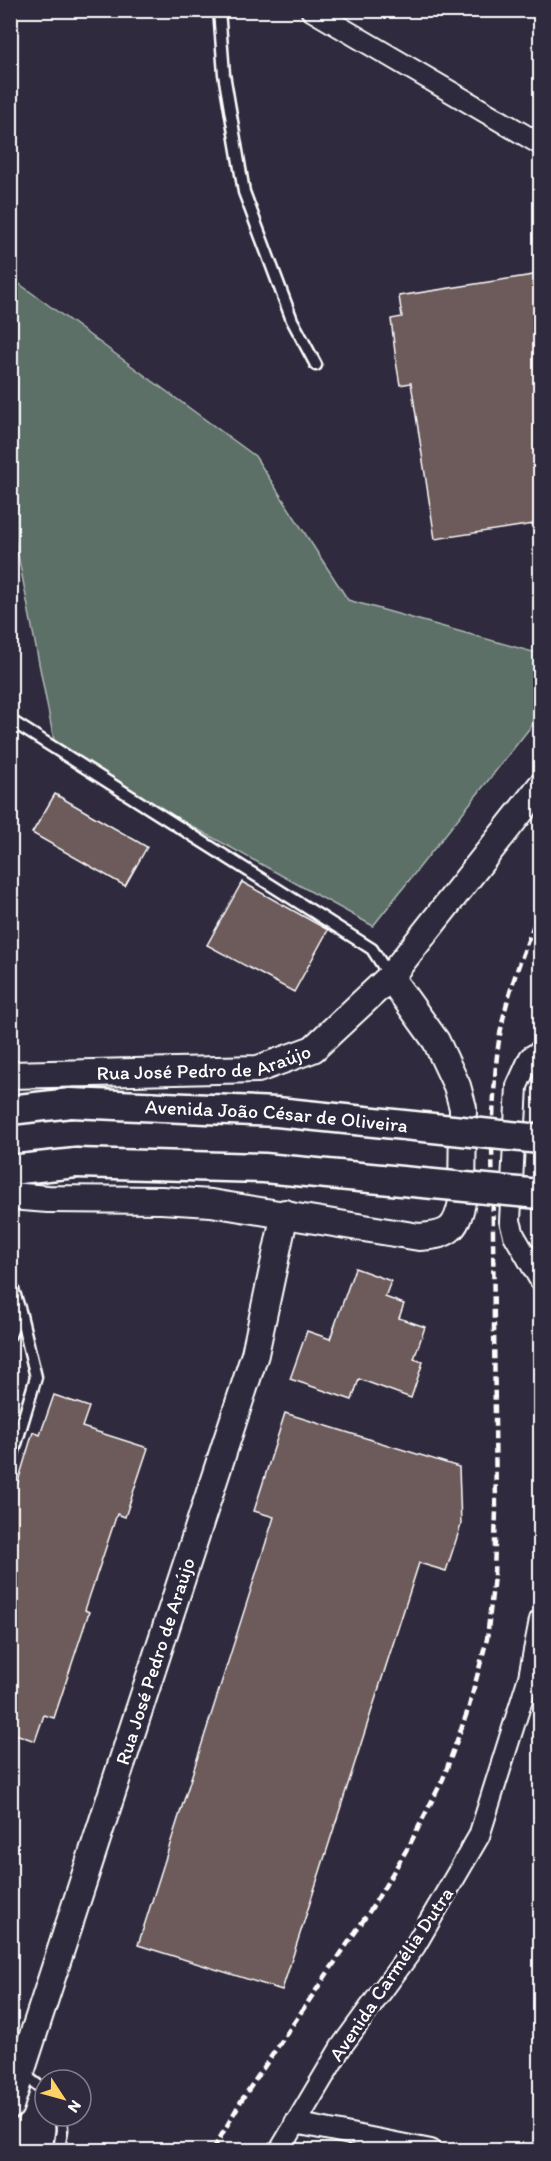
<svg xmlns="http://www.w3.org/2000/svg" width="551" height="2161" viewBox="0 0 551 2161" font-family="Itim,sans-serif">
<style>
.green{fill:#5c7068;stroke:#aeb8b4;stroke-width:1.5}
.building{fill:#6d5a5a;stroke:#fff;stroke-width:1.5}
.lines{fill:none;stroke-linecap:round;stroke-linejoin:round}
.service-casing{stroke:#fff;stroke-width:15}
.minor-casing{stroke:#fff;stroke-width:24}
.tertiary-casing{stroke:#fff;stroke-width:30}
.secondary-casing{stroke:#fff;stroke-width:33}
.service{stroke:#2f2a3d;stroke-width:10}
.minor{stroke:#2f2a3d;stroke-width:20}
.tertiary{stroke:#2f2a3d;stroke-width:26}
.secondary{stroke:#2f2a3d;stroke-width:28}
.rail{stroke:#fff;stroke-width:4.5;stroke-dasharray:9 4.5;stroke-linecap:butt}
.secondary-bridge-casing{stroke:#fff;stroke-width:33;stroke-linecap:butt}
.secondary-bridge{stroke:#2f2a3d;stroke-width:28}
.labels{text-anchor:middle;dominant-baseline:central;stroke-width:6;stroke-linejoin:round;paint-order:stroke}
.street-label{font-size:20px;fill:#fff;stroke:#2f2a3d}
</style>
<rect width="100%" height="100%" fill="#2f2a3d"/>
<filter id="ink" filterUnits="userSpaceOnUse"><feTurbulence type="fractalNoise" baseFrequency=".0167" numOctaves="2"/><feDisplacementMap in="SourceGraphic" scale="12" xChannelSelector="R" yChannelSelector="G"/><feConvolveMatrix kernelMatrix="1 2 1 2 8 2 1 2 1" color-interpolation-filters="sRGB"/></filter>
<g filter="url(#ink)">
<path class="green" d="M10 277 255 456 348 600 540 654V715L373 926 56 751 11 519Z"/>
<path class="building" d="M540 274V523L435 539 411 383 400 385 396 361 391 319 402 317 399 296Z
M55 794 147 847 125 886 32 833Z
M242 882 328 930 294 992 207 945Z
M355 1268 391 1281 385 1297 404 1304 399 1318 425 1327 414 1359 423 1362 411 1398 359 1379 352 1400 290 1379 307 1331 330 1339Z
M54 1395 89 1407 82 1427 148 1448 125 1517 117 1514 85 1610 89 1612 54 1718 44 1715 35 1741 10 1732V1508L33 1432 40 1435Z
M285 1413 459 1467 461 1525 446 1571 419 1563 282 1990 138 1945 274 1517 254 1511Z"/>
<g class="lines">
<defs>
<path id="service" d="M219 10 224 74 244 192 292 320 316 365
M10 720 372 949 390 977
M10 1280 20 1311 10 1335
M10 1464 36 1377 20 1311
M22 2073 45 2091
M59 2150 62 2130 61 2116"/>
<path id="minor" d="M311 10 540 144
M540 1051 530 1057 517 1086 510 1221 514 1235 540 1280
M295 2123 431 2150
M280 2150 341 2047 415 1946 479 1836 529 1677 540 1620"/>
<g id="tertiary">
<path id="s1" d="M10 1075 258 1069 313 1049 390 977 540 787"/>
<path d="M10 1196 48 1199 161 1200 211 1203 419 1237C448 1235 456 1231 462 1202L463 1108 457 1086 436 1041 390 977"/>
<path id="s2" d="M10 2106 255 1354 285 1213"/>
</g>
<path id="secondary" d="M10 1110 71 1103
M10 1170 76 1163"/>
</defs>
<use href="#service" class="service-casing"/>
<use href="#minor" class="minor-casing"/>
<use href="#tertiary" class="tertiary-casing"/>
<use href="#secondary" class="secondary-casing"/>
<use href="#service" class="service"/>
<use href="#minor" class="minor"/>
<use href="#tertiary" class="tertiary"/>
<use href="#secondary" class="secondary"/>
<path class="rail" d="M213 2150 241 2101 373 1906 410 1844 443 1779 468 1710 487 1639 494 1576 496 1510 492 1140C494 1101 494 1062 502 1024 510 984 526 946 540 909"/>
<defs>
<g id="secondary-bridge">
<path id="s3" d="M71 1103 277 1112 540 1139"/>
<path d="M76 1163 264 1168 540 1194"/>
</g>
</defs>
<use href="#secondary-bridge" class="secondary-bridge-casing"/>
<use href="#secondary-bridge" class="secondary-bridge"/>
</g>
</g>
<g class="labels">
<g class="street-label">
<text stroke="none"><textPath href="#s1" startOffset="195">Rua José Pedro de Araújo</textPath></text>
<text stroke="none"><textPath href="#s3" startOffset="206">Avenida João César de Oliveira</textPath></text>
<text stroke="none"><textPath href="#s2" startOffset="468">Rua José Pedro de Araújo</textPath></text>
<text transform="translate(391 1974) rotate(-56)">Avenida Carmélia Dutra</text>
</g>
</g>
<rect width="551" height="2161" fill="none" stroke="#2f2a3d" stroke-width="36"/>
<rect x="18" y="18" width="515" height="2125" fill="none" stroke="#fff" stroke-width="2" filter="url(#ink)"/>
<g transform="translate(63 2098) rotate(126)"><circle r="28" fill="#2f2a3d" stroke="#827f8b" stroke-width="1.5"/>
<path d="M0-4.5L10 22L0 15L-10 22Z" fill="#ffd166"/>
<text y="-9" font-size="16" font-weight="bold" text-anchor="middle" fill="#ffffff">N</text>
</g>
</svg>
